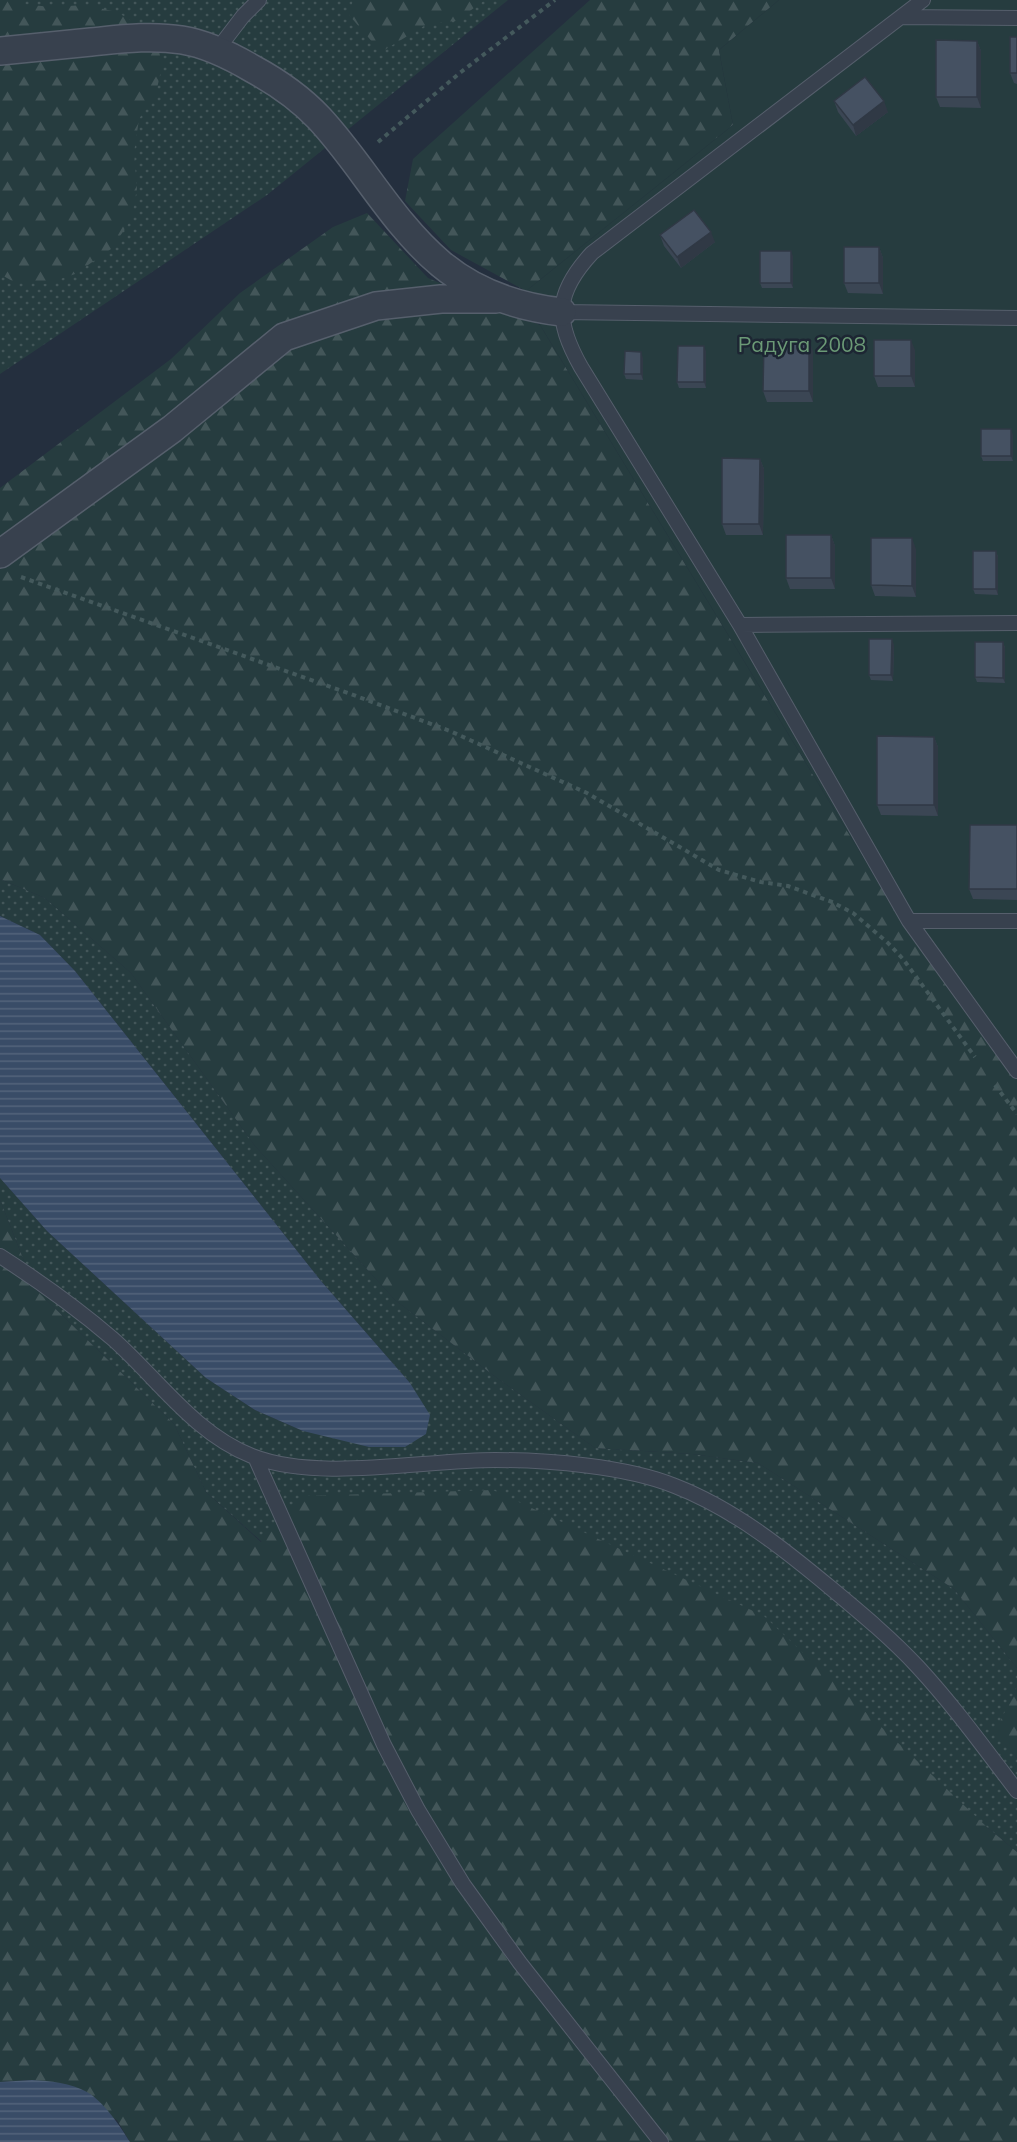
<svg xmlns="http://www.w3.org/2000/svg" width="1017" height="2142" viewBox="0 0 1017 2142" font-family="Mulish,sans-serif">
<style>
.grass{fill:url(#grass-dots)}
.forest{fill:url(#forest-firs)}
.garden{fill:#263c3f}
.water{fill:url(#water-rules)}
.lines{fill:none;stroke-linecap:round;stroke-linejoin:round}
.lane-casing{stroke:#565f6c;stroke-width:16}
.street-casing{stroke:#565f6c;stroke-width:30}
.path{stroke:#44595c;stroke-width:4;stroke-dasharray:4.5 4.5;stroke-linecap:butt}
.lane{stroke:#38414e;stroke-width:14}
.street{stroke:#38414e;stroke-width:27}
.wall{fill:#3b4654}
.shaded-wall{fill:#303945}
.building{fill:#455162;stroke:#303945;stroke-width:1.5}
.labels{text-anchor:middle;dominant-baseline:central;stroke-width:5;stroke-linejoin:round;paint-order:stroke}
.park-label{font-size:21px;fill:#6b9a76;stroke:#1d2633}
</style>
<defs>
<pattern id="grass-dots" width="8" height="8" patternUnits="userSpaceOnUse" patternTransform="scale(1.5)"><rect width="8" height="8" fill="#263c3f"/><path d="M2 2h.1M6 6h.1" fill="none" stroke="#435659" stroke-width="1.8" stroke-linecap="round"/></pattern>
<pattern id="forest-firs" width="22" height="20" patternUnits="userSpaceOnUse" patternTransform="scale(1.5)"><rect width="22" height="20" fill="#263c3f"/><path d="M5 1l3.5 6h-7zM16 11l3.5 6h-7z" fill="#435659"/></pattern>
<pattern id="water-rules" width="6" height="5" patternUnits="userSpaceOnUse" patternTransform="scale(1.5)"><rect width="6" height="5" fill="#394c67"/><path d="M0 2.5h6" fill="none" stroke="#53647b"/></pattern>
</defs>
<rect width="100%" height="100%" fill="#242f3e"/>
<path class="grass" d="M0 0H508L267 195 0 374Z
M0 879 45 898 131 973 255 1146 395 1300 497 1378 595 1448 692 1454 758 1463 954 1589 1017 1668V1687L996 1732 1017 1758V1852L988 1828 262 1542 206 1492 174 1424 35 1289 0 1200V1178L47 1231 206 1378 255 1410 303 1431 410 1383 321 1281 75 971 40 935 0 916Z"/>
<path class="forest" d="M0 0H14L22 4 51 7 85 5 117 12 137 24 157 41 162 66 156 93 139 119 134 153 137 189 131 220 111 249 75 274 45 284 14 282 0 274Z
M353 0H485L456 21 429 23 381 52 349 15Z
M590 0H779L719 50 733 125 526 291 451 250 405 201 413 159Z
M367 213 428 278 540 325 903 923 1017 1076V1668L954 1589 758 1463 692 1454 595 1448 497 1378 395 1300 255 1146 131 973 45 898 0 879V488L171 359 240 293 333 227Z
M0 1200 35 1289 174 1424 206 1492 261 1542 305 1496 493 1490 764 1616 988 1828 1017 1852V2142H130L117 2120 32 2080 0 2082Z
M1017 1687V1758L995 1732Z"/>
<path class="garden" d="M779 0H1017V1078L903 923 540 325 526 291 733 125 719 50Z"/>
<path class="water" d="M0 916 40 935 75 971 321 1281 410 1383 430 1415 426 1434 405 1447H369L303 1431 255 1410 206 1378 47 1231 0 1178Z
M32 2080C50 2081 71 2083 87 2092 104 2102 120 2126 130 2142H0V2082Z"/>
<g class="lines">
<defs>
<path id="lane" d="M923 0 592 253C555 293 554 319 581 367L740 625 909 921 1017 1071
M901 17 1017 18
M217 50 243 16 259 0
M562 312 1017 318
M740 625 1017 623
M909 921H1017
M0 1256C39 1281 78 1309 113 1339 158 1379 194 1433 252 1456 318 1482 423 1460 495 1460 547 1460 626 1466 675 1486 734 1509 784 1549 832 1589 862 1614 892 1639 918 1667 954 1706 985 1749 1017 1791
M255 1457 384 1745 418 1810 463 1884 520 1963 661 2142"/>
<path id="street" d="M0 51C30 48 60 45 91 42 121 39 151 35 182 40 207 44 231 56 253 69 277 82 300 98 319 118 362 164 392 223 441 264 476 293 518 307 562 312
M0 554 172 429 284 337 376 306 441 299H496"/>
</defs>
<use href="#lane" class="lane-casing"/>
<use href="#street" class="street-casing"/>
<path class="path" d="M378 142 461 72 555 0
M21 577 348 693 450 731 587 793 719 870 761 882 788 886 832 902 853 913 888 943 903 959 975 1057
M995 1085 1017 1114"/>
<use href="#lane" class="lane"/>
<use href="#street" class="street"/>
</g>
<path class="wall" d="M1017 37V84L1014 83 1010 73Z
M977 41 981 51V108L940 107 936 97Z
M834 101 888 112 856 136 838 112Z
M660 235 715 242 681 268 664 246Z
M879 247 883 258V294L848 293 844 283Z
M793 256V288H762L760 283Z
M915 350V387H878L874 376Z
M706 351V388H679L677 382Z
M813 351V402H767L763 391Z
M643 358V380L626 379 624 374Z
M1013 435V461H983L981 456Z
M760 459 764 469 763 535H726L722 524Z
M831 535 835 546V589H790L786 578Z
M916 549V597L875 596 871 585Z
M996 551 998 557V595L975 594 973 589Z
M1003 642 1005 648V683L977 682 975 677Z
M894 645 893 681 871 680 869 675Z
M934 737 938 747V816L881 815 877 805Z
M1017 825V900L973 899 969 889Z"/>
<path class="shaded-wall" d="M977 41 981 51V108L977 97Z
M884 101 888 112 856 136 853 125Z
M711 232 715 242 681 268 677 257Z
M879 247 883 258V294L879 283Z
M791 251 793 256V288L791 283Z
M809 340 813 351V402L809 391Z
M911 340 915 350V387L911 376Z
M704 346 706 351V388L704 382Z
M641 352 643 358V380L641 374Z
M1011 429 1013 435V461L1011 456Z
M760 459 764 469 763 535 759 524Z
M831 535 835 546V589L831 578Z
M912 538 916 549V597L912 586Z
M996 551 998 557V595L996 589Z
M892 639 894 645 893 681 891 675Z
M1003 642 1005 648V683L1003 678Z
M934 737 938 747V816L934 805Z"/>
<path class="building" d="M1010 37H1017V73H1010Z
M936 40 977 41V97H936Z
M865 77 884 101 853 125 834 101Z
M694 210 711 232 677 257 660 235Z
M844 247H879V283H844Z
M760 251H791V283H760Z
M764 340H809V391H763Z
M874 340H911V376H874Z
M678 346H704V382H677Z
M625 351 641 352V374H624Z
M981 429H1011V456H981Z
M722 458 760 459 759 524H722Z
M786 535H831V578H786Z
M871 538H912V586L871 585Z
M973 551H996V589H973Z
M869 639H892L891 675H869Z
M975 642H1003V678L975 677Z
M877 736 934 737V805H877Z
M970 825H1017V889H969Z"/>
<g class="labels">
<g class="park-label">
<text x="802" y="344">Радуга 2008</text>
</g>
</g>
</svg>
